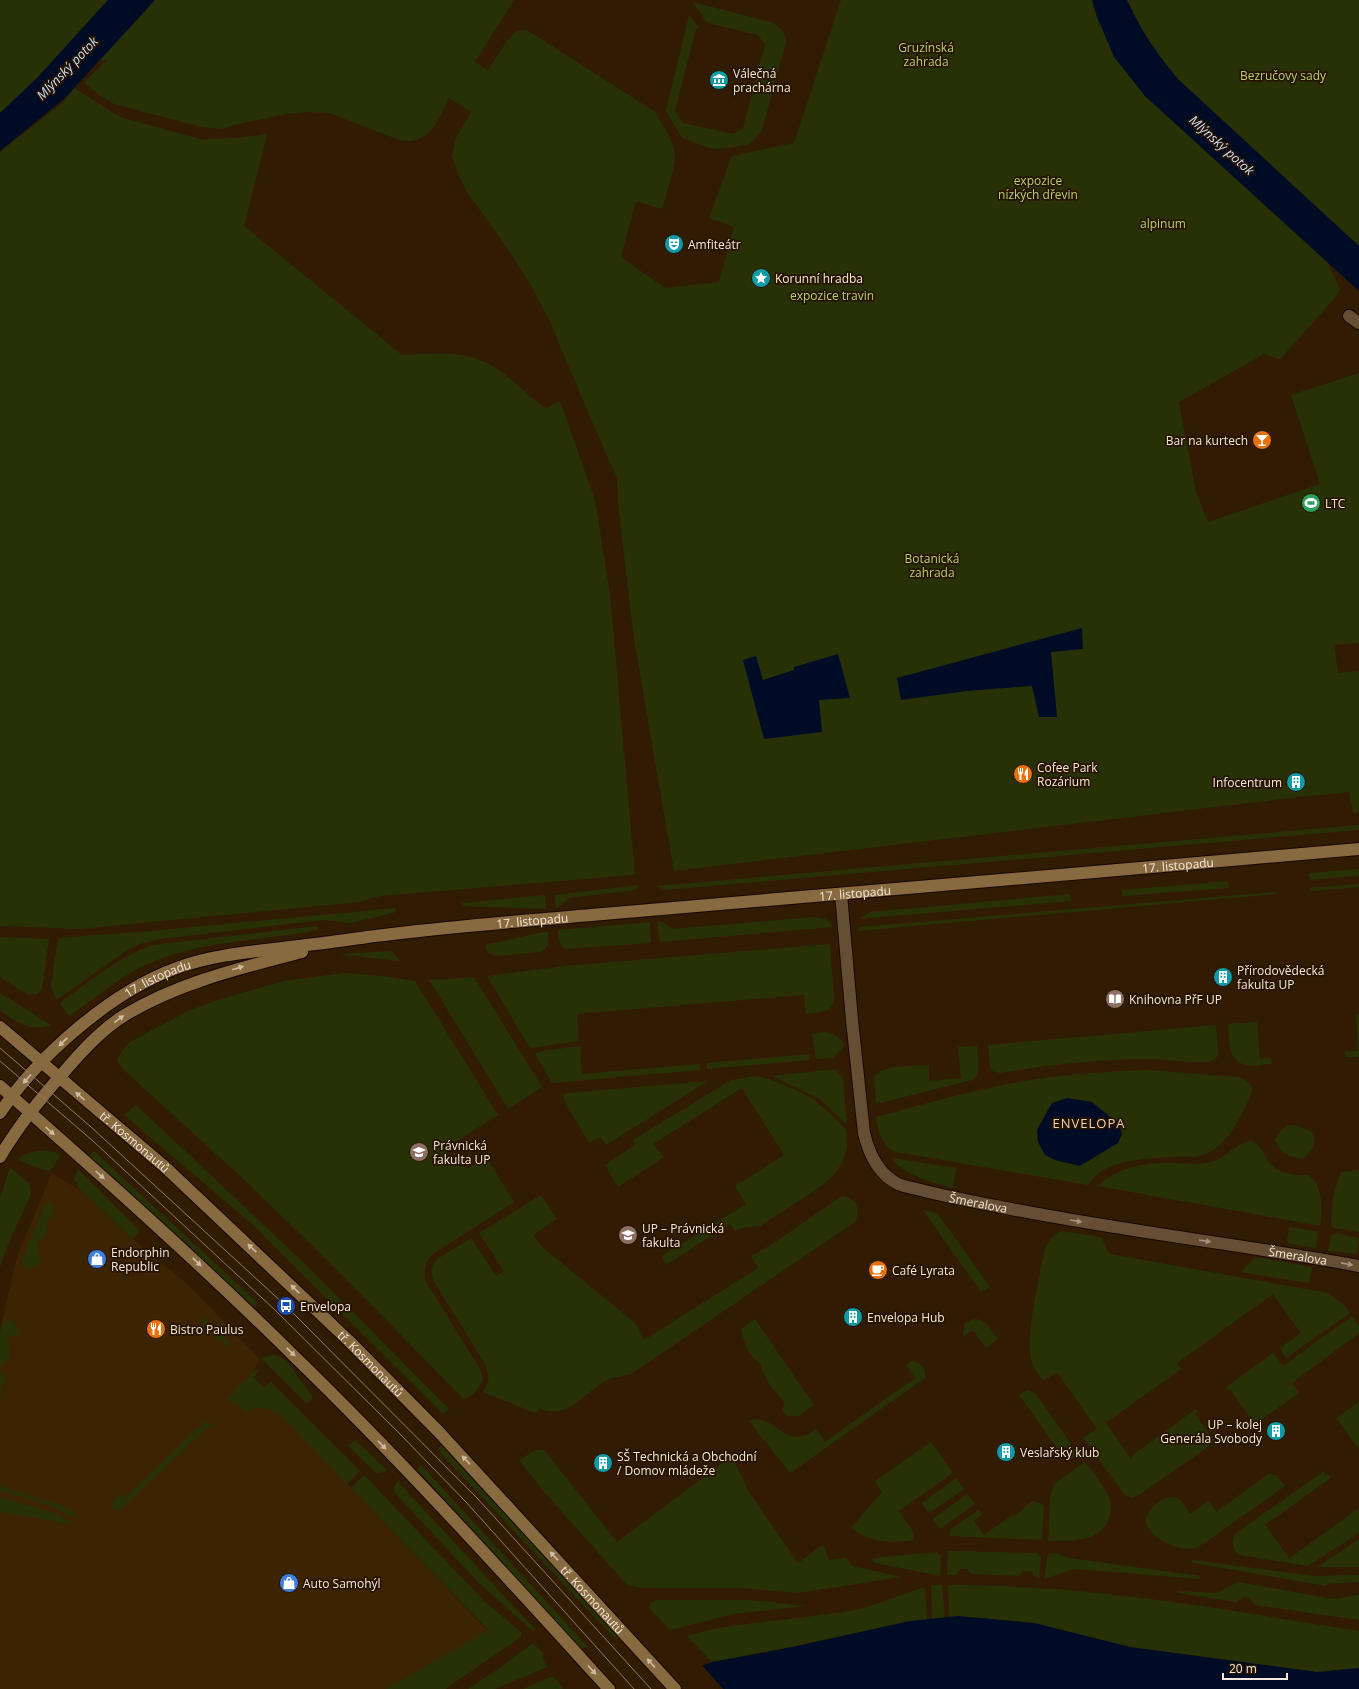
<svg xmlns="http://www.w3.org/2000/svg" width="1359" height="1689" viewBox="0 0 1359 1689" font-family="'Open Sans',sans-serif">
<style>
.built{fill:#3c2301}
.green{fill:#283106}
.water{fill:#000c26}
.pier{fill:#311c03}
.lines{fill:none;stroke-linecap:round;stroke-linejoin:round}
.street-casing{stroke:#180600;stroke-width:14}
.secondary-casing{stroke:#180600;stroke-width:14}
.street{stroke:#654e34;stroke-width:12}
.secondary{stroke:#886a41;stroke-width:12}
.tram{stroke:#8c7a66;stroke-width:1}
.oneway{fill:#d0bca4}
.oneway2{fill:#a6937e}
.labels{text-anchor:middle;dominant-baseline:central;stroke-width:3.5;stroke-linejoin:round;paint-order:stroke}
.park-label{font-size:12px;fill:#b6d06a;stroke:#261300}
.poi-label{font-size:12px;fill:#f6e8d9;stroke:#261300;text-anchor:start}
.street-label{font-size:12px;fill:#f6e8d9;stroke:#261300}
.water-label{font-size:13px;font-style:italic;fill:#c4defe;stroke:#261300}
.neighbourhood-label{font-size:13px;letter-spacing:1px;fill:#edd1b4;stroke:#261300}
</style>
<rect width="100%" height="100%" fill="#311c03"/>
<path class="built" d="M52 1173 84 1193 133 1239 187 1284 260 1359 253 1374V1384L488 1631 387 1689H0V1332L17 1256Z"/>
<path class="green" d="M0 0H108L37 78 0 113Z
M155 0H514L475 62 488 70 509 38 517 31 527 30 655 112C662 125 674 141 675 157 676 166 665 198 662 209L636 201 621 257 665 288 719 282 734 227 709 218 732 156 794 143 841 0H1092L1097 17 1145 96 1328 263 1340 289 1334 299 1280 359 1264 354 1179 402 1196 492 1208 522 1320 484 1291 395 1359 373V643L1334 645 1338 673 1359 671V812L1353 813 1349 792 1290 798 674 871 634 639 619 512 617 478 597 433 550 322 533 289 512 255 467 192 457 171 452 156 456 138 471 112 449 98C437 121 432 143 402 141L329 113 306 112 286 114 234 125 223 129 201 127 114 104 99 95 84 82 108 60 99 61Z
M1127 0H1359V246L1179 80C1156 53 1142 32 1127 0Z
M693 2 774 23 784 32 786 42 762 130 756 138 748 145 726 148 712 149 682 138 666 111 689 15 699 28 696 29 675 111 683 123 733 134 743 128 765 45 758 35 707 23Z
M74 88 120 117 200 139 236 138 267 134 244 226 402 355C435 354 464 349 494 367 511 377 526 394 542 406L547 408 560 401 595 500 610 594 635 875 380 896 359 902 79 929 0 926V152L64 102Z
M1359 825V830L665 890 656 886Z
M1359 869V876L1310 880 1309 873Z
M1228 881 1229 888 1122 896V890Z
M1359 884V887L1310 891V888Z
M638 885 636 890 569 898 561 906 556 908 555 895Z
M1276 892 1277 894 858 931 859 927Z
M1070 894 1071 901 859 919 870 912Z
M545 895 546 909 463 906 462 903Z
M395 908 396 912 351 923 322 920 161 939 143 943 129 949 56 1000 51 987 58 938 150 931Z
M814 917 826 919 833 927 660 942 657 921 663 922 672 929Z
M650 922 651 943 567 949 563 948 559 940 558 930Z
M317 926 318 930C258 942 201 939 143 966 118 978 93 1000 69 1016L60 1004 63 1000C91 981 119 957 152 945Z
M548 931V945L544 950 540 952 496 956 488 953 485 945Z
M0 937 49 939 42 989 38 994 28 995 0 977Z
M830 944 834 1000 833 1005 827 1011 806 1014 804 995 577 1014 579 1041 530 1048 487 976 566 966Z
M392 951 400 961 338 954Z
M344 973 381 976 415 981 498 1115 448 1147 444 1162 468 1168 486 1157 514 1202 433 1254C425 1262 424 1269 425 1280L481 1371 483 1379C479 1388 474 1395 464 1399L333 1266 251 1186 124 1070 117 1061 122 1051 130 1042 188 1011 218 1000 284 981Z
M474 977 542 1087 508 1109 435 989 428 980Z
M0 993 51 1025C30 1033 16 1022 0 1010Z
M1356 1014H1359V1057H1346L1345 1052 1358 1051Z
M1257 1022 1260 1059 1271 1058 1272 1064C1264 1064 1254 1067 1246 1065 1227 1061 1229 1039 1228 1024Z
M1216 1025 1218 1055 1216 1058 1210 1062C1187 1063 1165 1059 1143 1059 1095 1060 1047 1065 1000 1073L992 1071 990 1067 988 1045Z
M826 1032C835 1034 841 1037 845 1045L833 1058 816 1059 812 1034Z
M580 1046 582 1074 700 1064V1070L552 1083 535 1054 542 1051Z
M977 1046C977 1057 983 1073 972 1080L876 1104 874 1078C879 1064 916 1066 929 1065V1081L961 1078 958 1047Z
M810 1054V1060L707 1069V1063Z
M835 1069 843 1078 847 1125 820 1099 772 1076Z
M1147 1070 1238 1077C1253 1083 1255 1086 1248 1101 1240 1118 1228 1143 1210 1152 1199 1158 1187 1157 1174 1157 1153 1158 1115 1159 1098 1174 1094 1177 1091 1182 1088 1185L895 1152C883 1146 877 1129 876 1117 922 1105 968 1091 1014 1083 1058 1074 1103 1072 1147 1070Z
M756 1076 769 1079 802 1093 813 1099 836 1119 846 1130 847 1148 842 1163 833 1176 820 1187 760 1226 741 1228 735 1231 730 1224 666 1265 662 1256 746 1204 735 1186 784 1155 742 1088 653 1144 664 1157 618 1187 605 1165 635 1145 633 1140 731 1080Z
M708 1081 606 1145 600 1137 589 1143 563 1098 565 1093Z
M136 1105 302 1261 449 1409 443 1414 252 1224 124 1115Z
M1287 1125C1313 1126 1325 1139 1303 1159 1289 1157 1278 1153 1275 1139L1280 1132Z
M1251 1141C1262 1143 1264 1158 1272 1166 1279 1172 1288 1174 1297 1175 1300 1175 1304 1175 1307 1175 1324 1182 1322 1211 1320 1226L1098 1186C1118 1166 1150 1162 1177 1163 1190 1163 1202 1166 1214 1161 1227 1157 1236 1143 1251 1141Z
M42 1150 54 1152 60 1155C57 1159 55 1166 51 1169 45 1174 25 1162 18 1159L25 1154Z
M94 1151 258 1303 254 1308 89 1156Z
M892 1158 956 1168 953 1188C937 1184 900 1174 892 1158Z
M10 1168 29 1183 31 1194 9 1242 0 1267V1198Z
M78 1169 140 1231 133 1239 78 1188 74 1179Z
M1359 1170V1232L1333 1228 1331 1225 1333 1196 1341 1172Z
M541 1195 557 1219 533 1235 542 1247 635 1323 644 1340 758 1268 751 1256 771 1245 842 1196C857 1199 860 1207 856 1221L631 1374C624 1376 614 1377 607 1380 585 1392 567 1420 541 1409L535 1413 483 1392C491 1382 489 1373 484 1362L433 1280C431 1271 431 1267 437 1259L471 1238 496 1276 504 1271 479 1233Z
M48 1203 53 1205 54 1213 47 1221V1234L37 1242 40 1262 36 1266 29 1269 22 1265 23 1258 44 1206Z
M923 1210 937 1213 990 1287 981 1292Z
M1289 1227 1317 1231 1318 1234 1316 1248 1289 1244 1287 1241Z
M1061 1231 1101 1237 1109 1253 1115 1255 1328 1293 1344 1305 1350 1313 1286 1358 1280 1348 1301 1333 1273 1294 1177 1363 1181 1369 1107 1422 1104 1420 1131 1459H1132L1131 1456 1196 1409 1198 1412 1195 1414 1215 1442 1139 1495C1133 1498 1129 1498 1124 1494L1083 1438 1097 1429 1057 1372 1043 1381C1039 1374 1033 1368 1031 1359 1026 1331 1039 1279 1045 1249L1051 1238Z
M1335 1233 1359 1238 1357 1254 1328 1251 1331 1236Z
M1255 1257 1312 1267 1309 1283 1241 1272Z
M201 1315 232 1345 229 1346 223 1344V1342L216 1340 215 1332 205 1328 203 1321 201 1322Z
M1352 1316 1359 1326V1333L1292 1383 1299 1393 1255 1424 1230 1390 1229 1391 1226 1387 1273 1353 1283 1366Z
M10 1319 20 1330 18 1335 10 1336 8 1338 11 1357 0 1366V1332L2 1323Z
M755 1319 813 1404H815L799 1416H788L783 1412 784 1402C772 1389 765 1380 760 1363 748 1355 744 1342 741 1329Z
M974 1319C987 1319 991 1330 998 1339L986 1348 973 1330 963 1337 964 1324Z
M274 1355 281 1357 287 1361 313 1398 307 1404 261 1358Z
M912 1361C921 1363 927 1367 925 1378L790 1473 749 1421C776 1411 783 1454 816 1429L825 1442 915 1378 906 1365Z
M257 1369 259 1371 254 1377 264 1388 271 1382 360 1471 347 1484 281 1415C271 1409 256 1403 247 1413L235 1402 232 1404 227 1398Z
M0 1371 5 1377 2 1386 0 1402Z
M1029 1390 1036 1394 1078 1454 1067 1462 1019 1395 1023 1392Z
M1359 1402V1449L1336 1418Z
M206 1420 211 1425 121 1509 114 1510 111 1504 115 1498 130 1493Z
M355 1440 387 1470 384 1472 376 1473 348 1446Z
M931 1442 953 1473 899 1511 914 1533V1538L913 1540C892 1544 868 1542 851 1528L882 1492 875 1481Z
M441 1445 620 1638 615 1639 438 1450Z
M536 1450H544L617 1542 732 1456 749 1492 798 1563 823 1545 829 1560 846 1558 852 1566 901 1577 798 1593 739 1588H644L627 1585 541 1488 519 1460Z
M1085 1462C1094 1474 1109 1490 1111 1505 1112 1508 1110 1511 1110 1514 1104 1543 1071 1541 1048 1541L1050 1498 1053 1485Z
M421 1465 588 1647 581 1649 417 1469Z
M1324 1471 1326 1476 1328 1474 1331 1478 1266 1524 1263 1522 1291 1561 1290 1558 1359 1508V1533L1308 1566 1240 1555C1232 1551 1231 1542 1235 1534Z
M1270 1473 1272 1475H1276L1285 1486 1206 1542C1202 1544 1196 1549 1192 1549 1177 1550 1147 1538 1146 1521 1145 1509 1169 1491 1179 1499 1183 1502 1187 1510 1190 1514L1209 1501 1218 1514 1217 1511Z
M364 1475 485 1602 521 1632V1637L445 1689H386L488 1630 351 1488Z
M956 1478 964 1489 929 1513 922 1503Z
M397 1481 535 1629 533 1631 527 1626 478 1582 395 1493 394 1488Z
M0 1486 63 1506 76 1514 74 1517 47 1504 0 1491Z
M967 1494 975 1504 940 1529 933 1519Z
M0 1497 59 1515 74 1525 0 1512Z
M1033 1501 1040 1503 1044 1506 1042 1540 950 1536 951 1529 979 1510 982 1514 974 1521 984 1535 1014 1514 1016 1515C1023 1511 1025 1504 1033 1501Z
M1359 1539V1567H1317Z
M948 1551 1038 1553V1555L1041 1556 1039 1578 1034 1576 1032 1572 1023 1571 1019 1576 972 1574 967 1569H960L956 1575H947Z
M938 1552V1555H941L940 1576 876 1563 873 1562 872 1558Z
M1048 1553 1058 1554 1069 1558 1200 1576V1579L1074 1569 1044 1579Z
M1194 1560 1314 1576 1359 1575V1582L1327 1584V1586L1193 1563 1191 1561Z
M1238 1582 1332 1599 1359 1595V1620L1255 1605 1252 1602 1251 1598 1243 1597 1237 1602 1178 1593V1591L1217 1593Z
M931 1585H942L945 1618 932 1619Z
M948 1585C1025 1585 1103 1592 1180 1603 1240 1611 1299 1622 1359 1631V1668L1317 1672 1130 1647 1034 1623 958 1616 949 1617Z
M925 1587 927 1620 910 1621 792 1647 712 1662 687 1636C723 1624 761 1623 798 1618 813 1616 828 1614 844 1612 872 1608 898 1595 925 1587Z
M659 1600H752L806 1606 733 1614 670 1630 649 1608 651 1602Z
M533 1643 544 1654 542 1656 547 1667 495 1689H468L501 1667Z
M553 1676 563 1689H523Z"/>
<path class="water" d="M108 0H155L65 98 0 151V113L37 78Z
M1092 0H1127C1142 32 1156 53 1179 80L1359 246V291L1145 96 1114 57 1097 17Z
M1082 628 1083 649 1051 652 1057 717H1039L1032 686 967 691 901 700 897 678Z
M838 654 850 698 819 700 822 732 764 739 743 660 756 656 763 680 794 670V667Z
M1067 1098 1092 1102 1119 1124 1122 1134 1118 1143 1080 1166 1055 1160 1045 1155 1038 1142 1037 1130 1052 1103Z
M958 1616 1034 1623 1130 1647 1317 1672 1359 1668V1689H636L712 1662 792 1647 910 1621Z"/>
<path class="pier" d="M701 1664 723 1689H634L635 1687Z"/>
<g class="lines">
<defs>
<g id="street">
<path d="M1349 316 1359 323"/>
<path id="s1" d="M841 894 852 1020 864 1133C869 1154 878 1174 898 1184 905 1187 914 1188 921 1190 948 1197 975 1202 1001 1207 1120 1231 1240 1244 1359 1266"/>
</g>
<g id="secondary">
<path id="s2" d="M0 1027 165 1167 348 1340 438 1431 675 1689"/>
<path d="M0 1086C100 1174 200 1263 295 1357 404 1463 506 1576 609 1689"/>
<path id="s3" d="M0 1113C38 1056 110 993 174 969 216 953 263 951 307 945 335 942 364 937 392 934 458 926 525 921 591 915 847 894 1103 871 1359 849"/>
<path d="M0 1157C18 1126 40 1099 64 1072 82 1051 102 1029 125 1015 180 982 241 968 302 952"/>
</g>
</defs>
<use href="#street" class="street-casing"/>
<use href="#secondary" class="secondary-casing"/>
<use href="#street" class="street"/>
<use href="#secondary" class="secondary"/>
<path class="tram" d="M0 1048 91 1127 286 1306 477 1498 651 1689
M0 1061 93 1141 275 1310 399 1433 466 1502 634 1689"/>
</g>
<defs><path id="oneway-solid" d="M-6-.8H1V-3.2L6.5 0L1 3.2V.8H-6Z"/></defs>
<g class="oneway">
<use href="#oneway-solid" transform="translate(238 968) rotate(-17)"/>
<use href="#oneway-solid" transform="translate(119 1019) rotate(-36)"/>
<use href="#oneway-solid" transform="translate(63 1042) rotate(136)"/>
<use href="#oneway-solid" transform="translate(27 1079) rotate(132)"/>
<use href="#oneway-solid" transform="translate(80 1096) rotate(-140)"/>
<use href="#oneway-solid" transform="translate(50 1131) rotate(42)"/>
<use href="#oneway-solid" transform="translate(100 1175) rotate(42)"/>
<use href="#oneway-solid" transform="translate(252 1248) rotate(-137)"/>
<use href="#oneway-solid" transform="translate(197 1262) rotate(43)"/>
<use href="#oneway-solid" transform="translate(295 1289) rotate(-136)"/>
<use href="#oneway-solid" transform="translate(291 1352) rotate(44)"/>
<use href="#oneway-solid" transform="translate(382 1445) rotate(46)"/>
<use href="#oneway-solid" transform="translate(466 1460) rotate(-133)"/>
<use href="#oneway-solid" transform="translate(554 1556) rotate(-133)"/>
<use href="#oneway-solid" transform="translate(651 1663) rotate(-132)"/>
<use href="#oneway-solid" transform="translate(592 1670) rotate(48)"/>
</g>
<g class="oneway2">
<use href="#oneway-solid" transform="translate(1076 1221) rotate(9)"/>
<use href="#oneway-solid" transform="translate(1205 1241) rotate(9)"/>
<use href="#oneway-solid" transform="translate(1347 1264) rotate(11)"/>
</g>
<defs>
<symbol id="museum-disc" viewBox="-11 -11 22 22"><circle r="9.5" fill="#0f9aa8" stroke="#261300"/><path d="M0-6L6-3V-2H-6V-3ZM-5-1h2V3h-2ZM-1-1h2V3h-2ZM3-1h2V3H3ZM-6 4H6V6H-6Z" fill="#fff"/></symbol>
<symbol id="theatre-disc" viewBox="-11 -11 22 22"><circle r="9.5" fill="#0f9aa8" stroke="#261300"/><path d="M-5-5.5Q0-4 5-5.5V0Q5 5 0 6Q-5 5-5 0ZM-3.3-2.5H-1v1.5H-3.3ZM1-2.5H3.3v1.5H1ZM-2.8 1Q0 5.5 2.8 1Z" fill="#fff"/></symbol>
<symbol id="sight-disc" viewBox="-11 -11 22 22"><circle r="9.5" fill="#0f9aa8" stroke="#261300"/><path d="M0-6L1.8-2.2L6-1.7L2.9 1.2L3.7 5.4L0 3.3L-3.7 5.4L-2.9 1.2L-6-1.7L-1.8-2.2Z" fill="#fff"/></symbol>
<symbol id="bar-disc" viewBox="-11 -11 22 22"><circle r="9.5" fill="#e8710a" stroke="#261300"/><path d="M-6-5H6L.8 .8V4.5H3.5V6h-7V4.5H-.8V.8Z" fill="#fff"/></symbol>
<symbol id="stadium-disc" viewBox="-11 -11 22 22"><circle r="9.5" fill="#2e9e5b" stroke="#261300"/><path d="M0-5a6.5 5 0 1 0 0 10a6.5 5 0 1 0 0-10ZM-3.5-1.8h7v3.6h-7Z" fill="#fff"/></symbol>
<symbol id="restaurant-disc" viewBox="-11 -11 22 22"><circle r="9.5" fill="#e8710a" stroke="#261300"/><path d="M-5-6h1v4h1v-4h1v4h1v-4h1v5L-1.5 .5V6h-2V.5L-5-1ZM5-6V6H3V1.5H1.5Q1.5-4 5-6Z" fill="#fff"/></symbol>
<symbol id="building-disc" viewBox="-11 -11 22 22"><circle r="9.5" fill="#0f9aa8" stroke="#261300"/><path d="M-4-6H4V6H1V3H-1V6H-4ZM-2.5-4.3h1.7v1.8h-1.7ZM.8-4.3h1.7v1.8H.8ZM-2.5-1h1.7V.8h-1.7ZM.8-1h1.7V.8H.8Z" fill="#fff"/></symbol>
<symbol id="library-disc" viewBox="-11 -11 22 22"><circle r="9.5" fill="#8d6e63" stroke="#261300"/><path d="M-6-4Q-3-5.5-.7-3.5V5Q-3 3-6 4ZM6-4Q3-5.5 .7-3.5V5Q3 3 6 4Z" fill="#fff"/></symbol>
<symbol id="university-disc" viewBox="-11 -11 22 22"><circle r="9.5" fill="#8d6e63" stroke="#261300"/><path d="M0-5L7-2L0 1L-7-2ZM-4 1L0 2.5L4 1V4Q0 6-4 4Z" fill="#fff"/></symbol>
<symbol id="shop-disc" viewBox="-11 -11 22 22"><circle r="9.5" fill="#3f7fe0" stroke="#261300"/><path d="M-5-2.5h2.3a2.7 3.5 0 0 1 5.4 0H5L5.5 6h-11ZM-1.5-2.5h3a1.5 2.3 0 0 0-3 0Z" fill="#fff"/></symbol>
<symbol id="cafe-disc" viewBox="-11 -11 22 22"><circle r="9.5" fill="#e8710a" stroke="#261300"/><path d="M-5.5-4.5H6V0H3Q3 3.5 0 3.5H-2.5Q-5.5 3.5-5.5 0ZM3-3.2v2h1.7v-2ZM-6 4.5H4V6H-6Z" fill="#fff"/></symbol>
<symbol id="bus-disc" viewBox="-11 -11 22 22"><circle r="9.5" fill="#1a4fb4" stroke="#261300"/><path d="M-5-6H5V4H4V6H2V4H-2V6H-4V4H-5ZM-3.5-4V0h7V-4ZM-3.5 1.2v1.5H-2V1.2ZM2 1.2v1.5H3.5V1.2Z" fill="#fff"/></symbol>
</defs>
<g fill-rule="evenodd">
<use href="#museum-disc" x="708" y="69" width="22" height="22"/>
<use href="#theatre-disc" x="663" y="233" width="22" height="22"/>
<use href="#sight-disc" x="750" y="267" width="22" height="22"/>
<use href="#bar-disc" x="1251" y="429" width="22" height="22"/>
<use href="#stadium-disc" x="1300" y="492" width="22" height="22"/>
<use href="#restaurant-disc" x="1012" y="763" width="22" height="22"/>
<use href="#building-disc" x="1285" y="771" width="22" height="22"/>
<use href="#building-disc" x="1212" y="966" width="22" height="22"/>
<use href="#library-disc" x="1104" y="988" width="22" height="22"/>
<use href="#university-disc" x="408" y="1141" width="22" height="22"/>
<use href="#university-disc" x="617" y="1224" width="22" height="22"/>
<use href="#shop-disc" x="86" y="1248" width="22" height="22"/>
<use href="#cafe-disc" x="867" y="1259" width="22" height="22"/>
<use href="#bus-disc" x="275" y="1295" width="22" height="22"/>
<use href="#building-disc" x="842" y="1306" width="22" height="22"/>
<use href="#restaurant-disc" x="145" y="1318" width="22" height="22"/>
<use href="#building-disc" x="1265" y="1420" width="22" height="22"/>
<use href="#building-disc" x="995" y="1441" width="22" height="22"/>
<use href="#building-disc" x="592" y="1452" width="22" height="22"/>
<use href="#shop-disc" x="278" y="1572" width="22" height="22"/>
</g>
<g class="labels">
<g class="park-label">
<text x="926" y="47">Gruzínská<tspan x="926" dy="14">zahrada</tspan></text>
<text x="1283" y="75">Bezručovy sady</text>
<text x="1038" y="180">expozice<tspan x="1038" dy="14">nízkých dřevin</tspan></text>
<text x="1163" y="223">alpinum</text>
<text x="832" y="295">expozice travin</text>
<text x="932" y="558">Botanická<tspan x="932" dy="14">zahrada</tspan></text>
</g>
<g class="poi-label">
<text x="733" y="73">Válečná<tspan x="733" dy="14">prachárna</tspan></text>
<text x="688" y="244">Amfiteátr</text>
<text x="775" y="278">Korunní hradba</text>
<text x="1248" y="440" text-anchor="end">Bar na kurtech</text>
<text x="1325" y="503">LTC</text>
<text x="1037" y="767">Cofee Park<tspan x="1037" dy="14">Rozárium</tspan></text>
<text x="1282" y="782" text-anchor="end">Infocentrum</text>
<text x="1237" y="970">Přírodovědecká<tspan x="1237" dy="14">fakulta UP</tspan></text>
<text x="1129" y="999">Knihovna PřF UP</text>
<text x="433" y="1145">Právnická<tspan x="433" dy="14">fakulta UP</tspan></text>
<text x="642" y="1228">UP – Právnická<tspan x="642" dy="14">fakulta</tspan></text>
<text x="111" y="1252">Endorphin<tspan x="111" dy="14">Republic</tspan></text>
<text x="892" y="1270">Café Lyrata</text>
<text x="300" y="1306">Envelopa</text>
<text x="867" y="1317">Envelopa Hub</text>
<text x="170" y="1329">Bistro Paulus</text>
<text x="1262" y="1424" text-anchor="end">UP – kolej<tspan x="1262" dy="14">Generála Svobody</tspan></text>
<text x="1020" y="1452">Veslařský klub</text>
<text x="617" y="1456">SŠ Technická a Obchodní<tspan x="617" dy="14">/ Domov mládeže</tspan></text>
<text x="303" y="1583">Auto Samohýl</text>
</g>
<g class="street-label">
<text stroke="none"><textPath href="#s3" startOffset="1239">17. listopadu</textPath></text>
<text stroke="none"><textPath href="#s3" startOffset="915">17. listopadu</textPath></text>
<text stroke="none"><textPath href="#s3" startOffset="591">17. listopadu</textPath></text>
<text stroke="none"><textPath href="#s3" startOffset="210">17. listopadu</textPath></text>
<text stroke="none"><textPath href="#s2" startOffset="177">tř. Kosmonautů</textPath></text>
<text stroke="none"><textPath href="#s1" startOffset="386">Šmeralova</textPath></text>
<text stroke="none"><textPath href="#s1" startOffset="710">Šmeralova</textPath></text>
<text stroke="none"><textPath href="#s2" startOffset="501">tř. Kosmonautů</textPath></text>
<text stroke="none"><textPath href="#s2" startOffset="825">tř. Kosmonautů</textPath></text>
</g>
<g class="water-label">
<text transform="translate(67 68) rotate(-46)">Mlýnský potok</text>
<text transform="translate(1222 145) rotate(42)">Mlýnský potok</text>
</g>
<g class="neighbourhood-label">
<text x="1089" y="1123">ENVELOPA</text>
</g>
</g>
<path d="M1223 1673v6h64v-6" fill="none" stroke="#f6e8d9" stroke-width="2"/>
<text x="1229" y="1673" font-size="12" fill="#f6e8d9" stroke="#261300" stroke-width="3" paint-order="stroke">20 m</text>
</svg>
